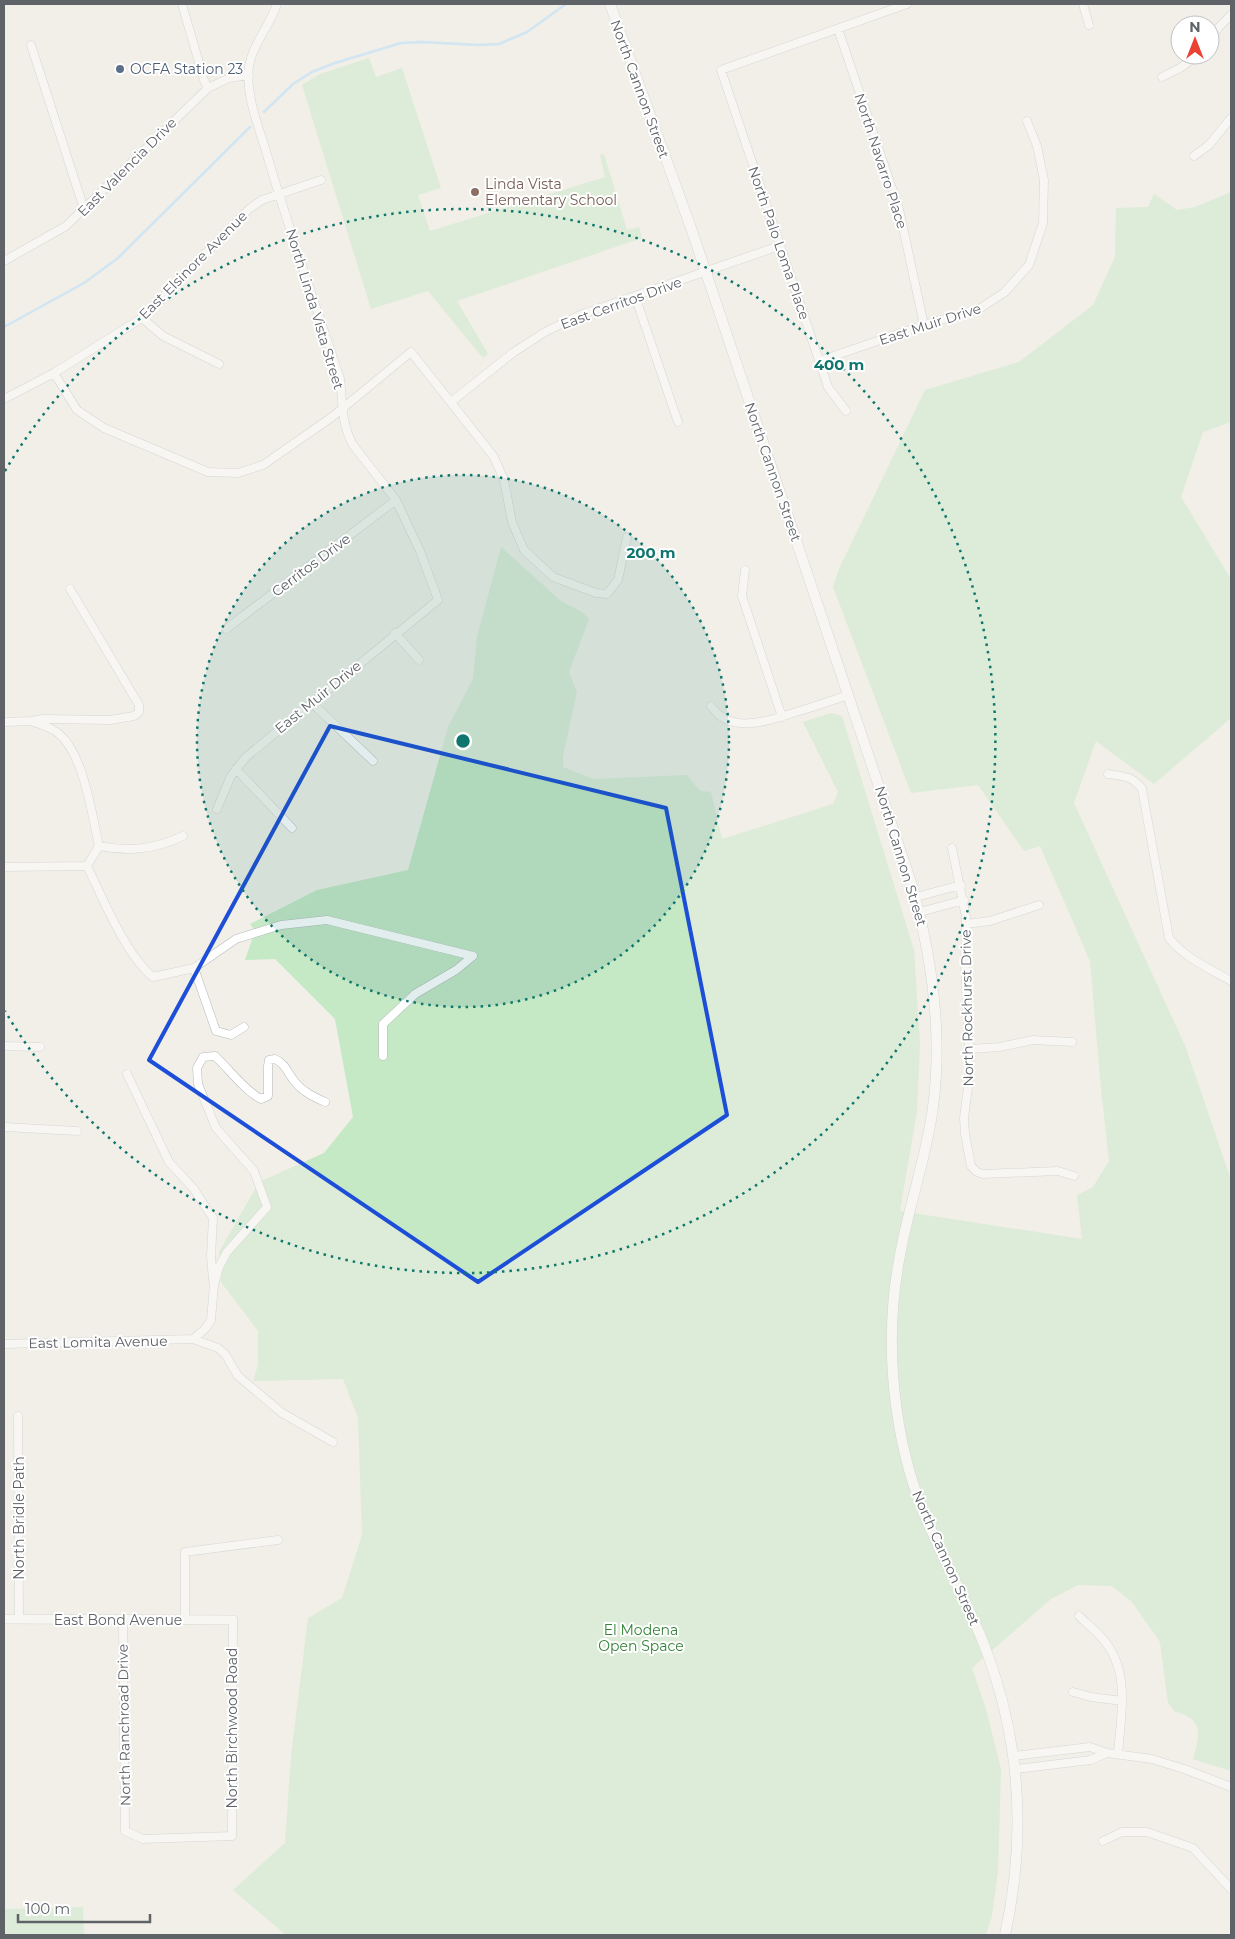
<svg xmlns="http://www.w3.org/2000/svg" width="1235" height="1939" viewBox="0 0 1235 1939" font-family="Montserrat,sans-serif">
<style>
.green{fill:#c5e8c5}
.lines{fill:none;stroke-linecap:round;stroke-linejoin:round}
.stream{stroke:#aadaff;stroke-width:2.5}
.minor-casing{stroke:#b5b8bc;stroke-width:9}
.tertiary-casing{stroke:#b5b8bc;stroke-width:10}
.secondary-casing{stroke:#b6babf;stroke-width:11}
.minor{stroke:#fff;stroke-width:8}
.tertiary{stroke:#fff;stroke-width:9}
.secondary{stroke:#fff;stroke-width:10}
.marked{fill:none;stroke:#1d4ed8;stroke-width:4;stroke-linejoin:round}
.ring{fill:none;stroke:#0f766e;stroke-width:2.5;stroke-dasharray:2.5 5}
.service-dot{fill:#5c6f8a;stroke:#fff;stroke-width:2}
.education-dot{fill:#8d6e63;stroke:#fff;stroke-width:2}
.labels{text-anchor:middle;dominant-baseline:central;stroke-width:4;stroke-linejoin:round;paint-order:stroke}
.service-label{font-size:14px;fill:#4e5e75;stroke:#fff;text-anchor:start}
.street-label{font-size:14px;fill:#5f6368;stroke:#fff}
.education-label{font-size:14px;fill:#785e54;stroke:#fff;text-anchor:start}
.park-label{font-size:14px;fill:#348238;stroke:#fff}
.centre{fill:#0f766e;stroke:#fff;stroke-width:2.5}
.ring-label{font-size:15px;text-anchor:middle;font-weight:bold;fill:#0f766e;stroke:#fff;stroke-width:4;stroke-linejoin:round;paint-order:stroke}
</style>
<rect width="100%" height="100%" fill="#f1efe8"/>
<path class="green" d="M369 58 376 77 402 68 441 188 418 195 430 231 605 177 600 155 604 154 627 230 639 227 642 238 457 301 488 354 483 358 428 291 371 309 302 85 320 74Z
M1231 192V422L1203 432 1181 497 1231 579V718L1154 784 1096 741 1074 803 1186 1048 1231 1180V1771L1193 1759C1200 1736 1204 1718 1175 1712L1168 1703 1160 1642 1132 1602 1112 1586 1078 1585 1051 1599 972 1668 986 1709 1001 1769 998 1871 992 1916 986 1935H286L233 1890 285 1843 291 1756 308 1618 342 1598 362 1535 358 1418 343 1379 253 1381 258 1365V1331L221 1282 219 1252 259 1182 324 1153 353 1117 335 1019 275 959 245 960 255 931 250 924 317 890 408 870 448 727 473 679 477 637 501 547 561 601 582 612 589 619 569 672 577 692 563 756V767L593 779 687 775 700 791 711 792 722 839 833 804 838 792 803 722 831 713 842 716 914 950 920 1043 917 1111 900 1211 1082 1239 1077 1195 1093 1187 1109 1161 1101 1089 1090 961 1040 846 1024 851 978 785 911 793 833 587 839 569 925 390 1019 362 1093 305 1115 257 1116 208 1148 207 1154 194 1177 210 1195 207Z
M83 1907 84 1935H4V1909Z"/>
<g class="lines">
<path class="stream" d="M264 112 293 84 312 72 335 63 401 43 422 42 479 45 499 44 527 32 566 4
M4 327 84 283 118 258 250 127"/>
<defs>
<path id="minor" d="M182 4 204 80 208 88
M1083 4 1089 25
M838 29 899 209 924 325
M1210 40 1219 27 1231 15
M31 45 84 209
M1162 77 1180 68 1198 55
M1194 156 1209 145 1231 118
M4 261 66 226 208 88 229 78 249 75
M635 296 678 422
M142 318 163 336 219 364
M819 361 924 325 979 309 1005 292 1029 265 1043 223 1044 180 1037 146 1027 121
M54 373 77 410 104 428 208 472 238 473 263 465 332 417 411 352 494 457 504 480 512 522 524 550 553 577 596 593 607 594 618 580 627 537
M4 399 54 373 142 318 249 209 262 200 321 180
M451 402 514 352 545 332 580 315 779 246
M846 411 828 387 721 70 907 4
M745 570 742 596 782 717
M226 629 396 500
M395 633 419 660
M312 703 373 761
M711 706C731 735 768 721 796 712 813 707 831 701 848 695
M31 721C41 725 51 727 59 734 84 755 92 815 99 846L87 866
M4 722 31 721 43 719 110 720 134 716 139 712V705L70 589
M236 769 292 828
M1108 774C1122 776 1133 776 1142 789L1169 938C1185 958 1210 969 1231 981
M217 809 231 776 246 757 438 600 420 551 396 500 353 445C341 423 343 404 340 379 316 306 290 233 268 158 260 130 245 96 249 66 253 43 270 26 277 4
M99 846C130 852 155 849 183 836
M952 848 966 917 965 965 970 1072 964 1118 965 1134 971 1166 977 1172 983 1174 1058 1171 1074 1176
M87 866C103 899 126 955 153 977L194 968 236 939 281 925 327 920 473 956 456 970 415 994 383 1024V1056
M4 867 87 866
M916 897 961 885
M920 912 964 900
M966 924 990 921 1039 905
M194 968 216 1031 231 1035 244 1027
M4 1046 40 1047
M970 1049 1000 1047 1033 1040 1072 1042
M127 1074 169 1162 193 1188 213 1218 211 1256 213 1280
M4 1127 77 1131
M193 1339 205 1329 211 1320 214 1285 219 1267 227 1252 267 1207 254 1171 216 1128 198 1084 197 1068 203 1057 215 1056C229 1069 245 1091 261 1099L268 1096V1066L269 1060 275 1059C286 1064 288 1074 295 1082 303 1092 314 1097 325 1102
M4 1344 193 1339 218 1348 225 1354 238 1376 282 1413 333 1442
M18 1416 19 1619
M1079 1616C1086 1623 1095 1630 1102 1638 1131 1670 1121 1714 1118 1754
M123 1620 125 1831 143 1839 232 1836 233 1620
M185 1620V1552L278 1540
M1073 1692 1091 1697 1122 1701
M1014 1756 1090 1747 1107 1753 1152 1759 1187 1770 1231 1787
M1016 1769 1091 1760 1107 1753
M1103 1841 1122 1832H1147L1193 1848 1231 1889"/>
<path id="tertiary" d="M4 1619 233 1620"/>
<path id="secondary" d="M610 4 691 228 911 882C932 956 943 1031 933 1107 927 1154 911 1199 902 1245 893 1287 890 1333 893 1375 896 1416 904 1459 918 1498 936 1547 963 1593 983 1642 1021 1738 1027 1834 1005 1935"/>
</defs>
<use href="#minor" class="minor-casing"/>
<use href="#tertiary" class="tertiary-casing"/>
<use href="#secondary" class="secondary-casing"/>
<use href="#minor" class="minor"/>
<use href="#tertiary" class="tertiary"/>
<use href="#secondary" class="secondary"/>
</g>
<path d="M0 0H1235V1939H0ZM330 726 666 808 727 1115 478 1282 149 1060Z" fill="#f1efe8" fill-opacity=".55" fill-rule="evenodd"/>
<path class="marked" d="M330 726 666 808 727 1115 478 1282 149 1060Z"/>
<circle cx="463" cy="741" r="266" fill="#0f766e" fill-opacity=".12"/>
<g class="ring">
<circle cx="463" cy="741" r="266"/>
<path d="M5 471A532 532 0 1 1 5 1011"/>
</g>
<circle class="service-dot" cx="120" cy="69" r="5"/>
<circle class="education-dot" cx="475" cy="192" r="5"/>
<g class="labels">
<g class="service-label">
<text x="130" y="69">OCFA Station 23</text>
</g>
<g class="street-label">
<text transform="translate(640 89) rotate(70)">North Cannon Street</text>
<text transform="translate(881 161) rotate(72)">North Navarro Place</text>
<text transform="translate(127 167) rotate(-45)">East Valencia Drive</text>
<text transform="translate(779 243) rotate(71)">North Palo Loma Place</text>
<text transform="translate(193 265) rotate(-45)">East Elsinore Avenue</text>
<text transform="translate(621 303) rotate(-20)">East Cerritos Drive</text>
<text transform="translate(315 309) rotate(73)">North Linda Vista Street</text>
<text transform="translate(930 324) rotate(-18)">East Muir Drive</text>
<text transform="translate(773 472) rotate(71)">North Cannon Street</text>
<text transform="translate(311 565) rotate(-37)">Cerritos Drive</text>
<text transform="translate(318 697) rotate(-39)">East Muir Drive</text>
<text transform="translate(901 856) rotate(73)">North Cannon Street</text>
<text transform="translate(967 1008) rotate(-91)">North Rockhurst Drive</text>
<text transform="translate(98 1342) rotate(-1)">East Lomita Avenue</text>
<text transform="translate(19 1518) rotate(-90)">North Bridle Path</text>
<text transform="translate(946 1558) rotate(66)">North Cannon Street</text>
<text x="118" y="1620">East Bond Avenue</text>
<text transform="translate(124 1725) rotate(-91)">North Ranchroad Drive</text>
<text transform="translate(232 1728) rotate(-90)">North Birchwood Road</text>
</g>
<g class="education-label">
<text x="485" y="184">Linda Vista<tspan x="485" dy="16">Elementary School</tspan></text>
</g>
<g class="park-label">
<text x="641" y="1630">El Modena<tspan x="641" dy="16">Open Space</tspan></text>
</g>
</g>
<circle cx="463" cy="741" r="8" class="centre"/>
<g class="ring-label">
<text x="839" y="370">400 m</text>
<text x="651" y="558">200 m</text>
</g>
<rect width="1235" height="1939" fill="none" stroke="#5f6368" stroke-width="10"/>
<g transform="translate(1195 40)"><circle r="24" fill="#ffffff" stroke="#bfc1c3"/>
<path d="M0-4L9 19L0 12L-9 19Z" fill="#ea4335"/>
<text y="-8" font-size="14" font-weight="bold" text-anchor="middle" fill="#5f6368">N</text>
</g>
<path d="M18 1914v8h132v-8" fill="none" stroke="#5f6368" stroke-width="2.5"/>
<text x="25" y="1914" font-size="15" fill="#5f6368" stroke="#ffffff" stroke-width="4" paint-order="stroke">100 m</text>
</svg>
